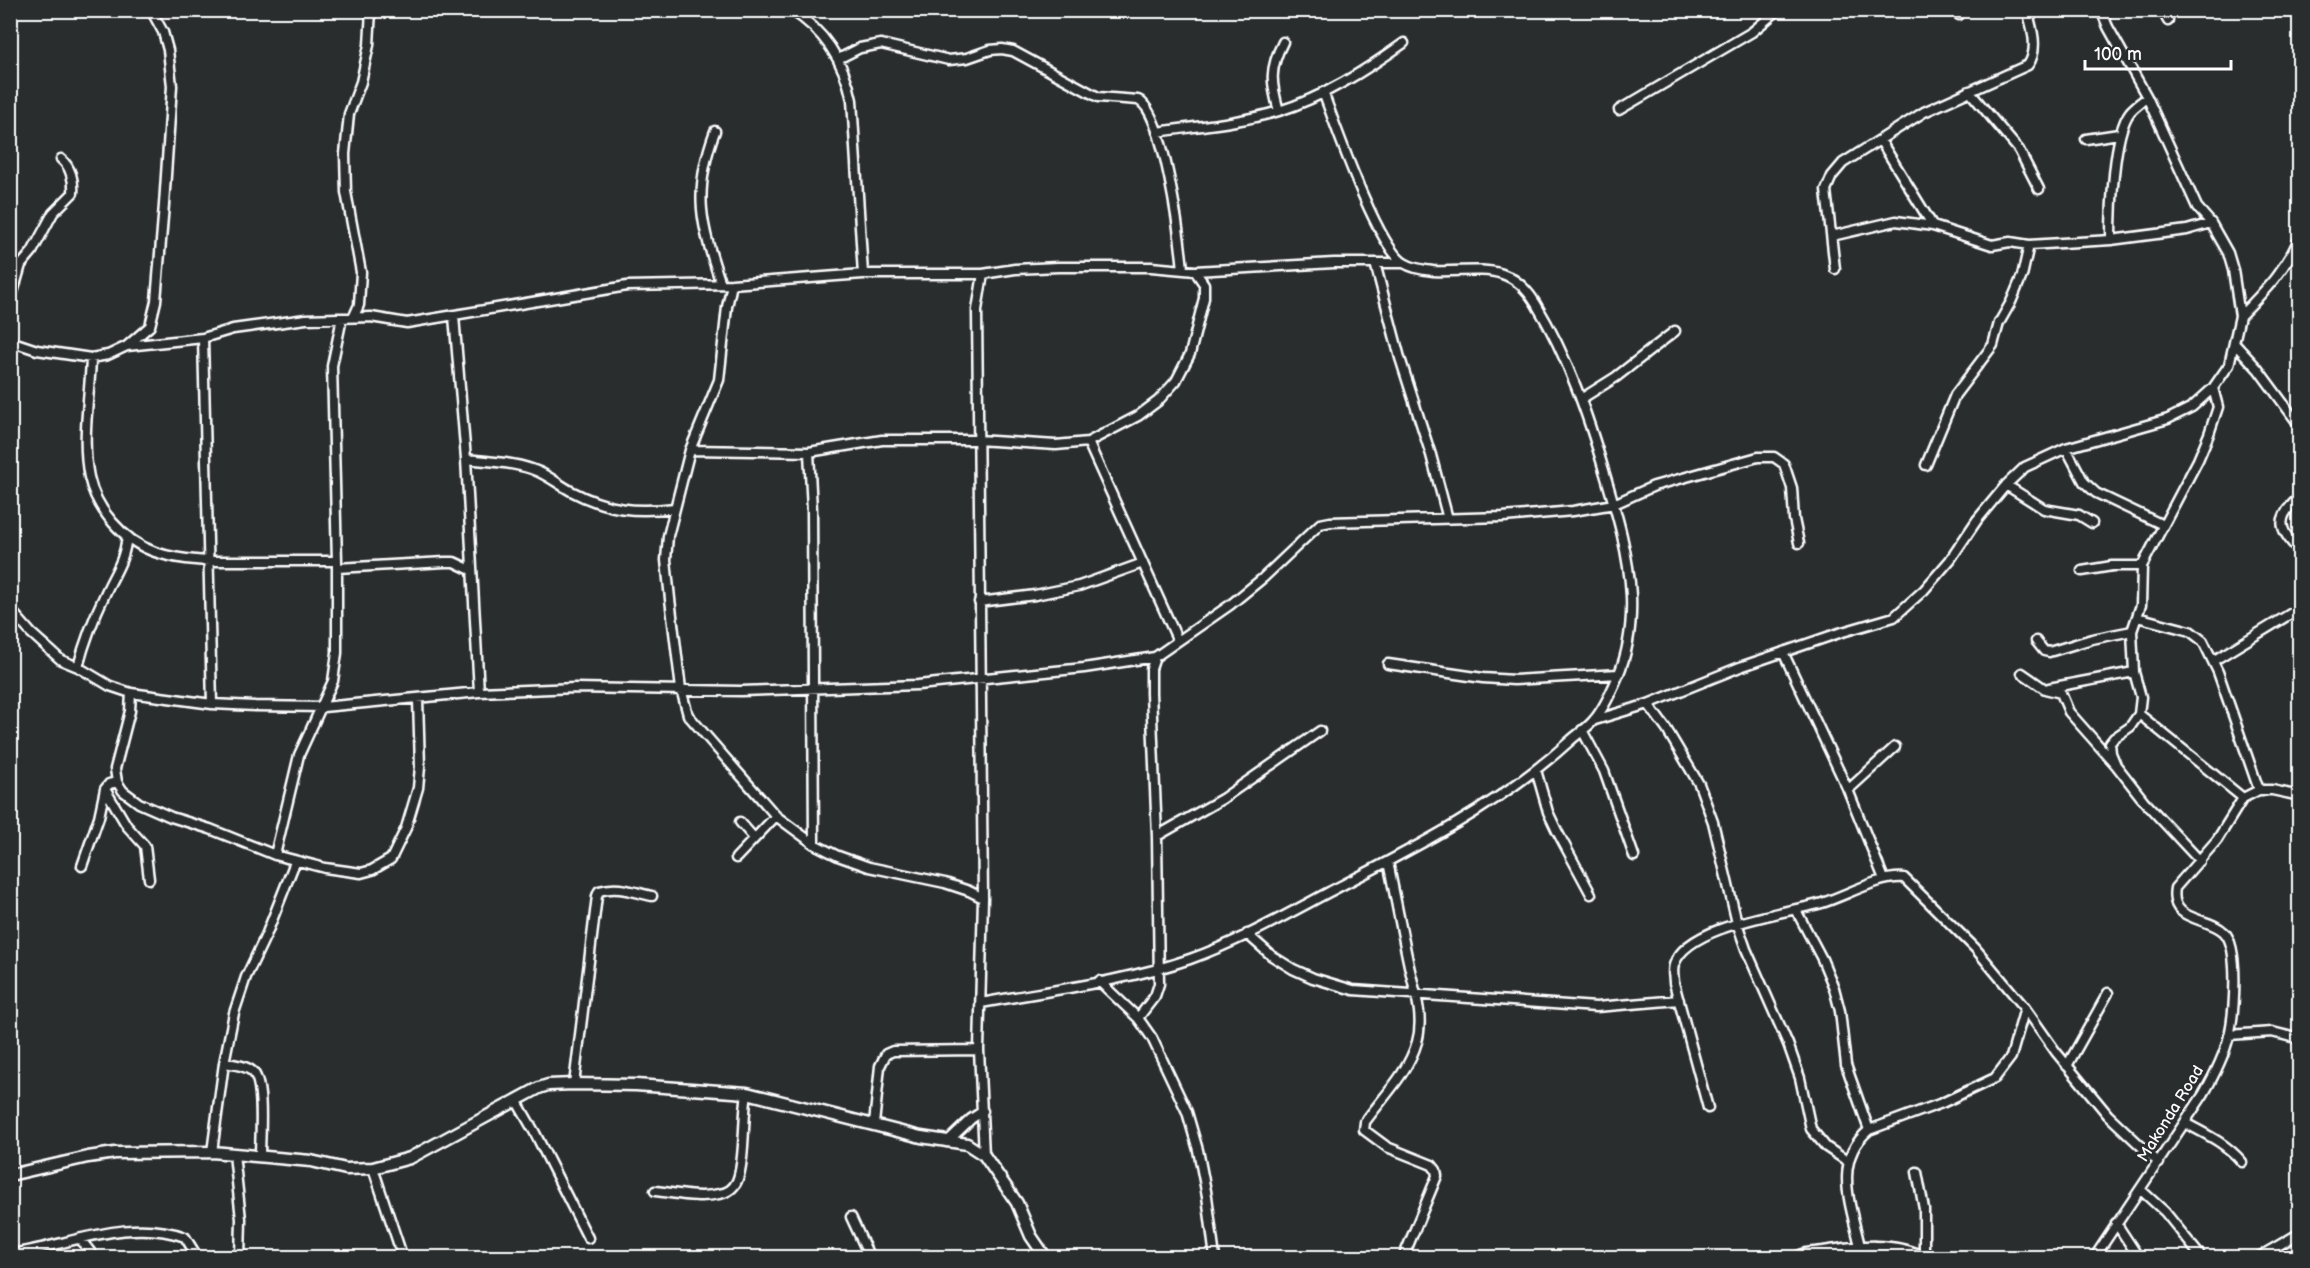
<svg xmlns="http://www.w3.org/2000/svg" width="2310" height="1268" viewBox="0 0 2310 1268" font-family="'Balsamiq Sans',sans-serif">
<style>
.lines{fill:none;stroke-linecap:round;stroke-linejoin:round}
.minor-casing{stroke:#fff;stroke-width:13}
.tertiary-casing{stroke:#fff;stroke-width:15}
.minor{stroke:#2a2d2e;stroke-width:8}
.tertiary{stroke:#2a2d2e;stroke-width:10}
.labels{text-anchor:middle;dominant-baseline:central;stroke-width:6;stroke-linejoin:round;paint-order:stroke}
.street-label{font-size:16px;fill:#fff;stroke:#2a2d2e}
</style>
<rect width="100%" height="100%" fill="#2a2d2e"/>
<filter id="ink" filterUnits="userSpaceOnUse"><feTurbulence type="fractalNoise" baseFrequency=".0167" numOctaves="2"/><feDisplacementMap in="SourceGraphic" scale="12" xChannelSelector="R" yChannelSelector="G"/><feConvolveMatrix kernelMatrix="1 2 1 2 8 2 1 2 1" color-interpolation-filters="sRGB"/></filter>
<g filter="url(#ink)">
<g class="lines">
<defs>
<path id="minor" d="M791 10C825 31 844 61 852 100L863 274
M1956 10 1959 15
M2162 10 2168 21
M838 59 860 48 881 44 949 60 967 58 990 50 1002 49 1013 51 1098 97 1138 100C1164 111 1180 239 1183 269
M1969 91 2019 150 2039 189
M1619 110 1752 32 1778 10
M1279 111C1271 83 1269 69 1283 42
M715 131C692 193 701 224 721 284
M1157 132C1198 126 1239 123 1279 111 1324 97 1366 70 1404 43
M2086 139 2119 134
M1880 140 1933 226
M1832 236 1896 221 1933 226 1992 245 2010 242 2029 245 2111 240 2187 230 2211 223
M2111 240C2111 210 2113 134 2130 112 2135 106 2142 102 2147 97
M1375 263 1400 358 1431 455 1448 519
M1835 269 1826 190 1832 176 1843 163 1924 112 2028 65C2039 50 2032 27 2027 10
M1195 271 1334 263H1404
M983 274 977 310 983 898 979 1050 984 1155
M732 284 727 307 719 380 690 450 668 536 666 560 670 599 681 689 688 715 776 816 814 844 838 856 869 867 945 883 969 891 983 898
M10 303 21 265 32 252 53 213 73 193C74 181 71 167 61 159
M354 316 359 305 361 272 346 192 345 154 349 114 361 82 369 45 371 10
M454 316 466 459 479 692
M2240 316C2264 292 2286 269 2300 237
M203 338 212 704
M10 341 37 350 91 358 108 355 127 346 203 338 233 329 306 319 371 317 407 323 627 286 732 284 863 274H983L1015 269 1058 267H1151L1195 271 1204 284V298L1190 354 1176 381 1158 401 1138 416 1088 442 1056 445 977 440H882L809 452 690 450
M2234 343 2258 369 2300 426
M127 346 150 326 156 301 164 205 172 86 168 50 163 32 151 10
M91 358C90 396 81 439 89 477 96 509 123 541 155 552 187 563 222 561 255 561 282 561 310 561 337 561
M1581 399 1616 377 1675 331
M1088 442 1178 641
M2066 448 2084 482 2096 493 2163 525
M809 452 812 510 814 844
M466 459C490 462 517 462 539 472 550 477 560 485 571 491 607 510 636 513 675 508
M1926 465 1955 395 1993 345 1999 323 2011 302 2022 276 2029 245
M2006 485 2044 509 2079 515 2092 523
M2300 497C2276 517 2277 529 2300 551
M337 568 445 562H454L471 570
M2082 571 2112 566H2142
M979 602 1035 595 1079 586 1143 563
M10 609 31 633 61 660 78 667 110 686 131 693 212 704 255 706 323 707 479 692 575 688 741 691 918 685 1084 668 1155 657
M2137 617 2190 631 2203 641 2218 672 2259 790
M2036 641 2044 651 2049 652 2092 639 2132 631
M1783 652 1848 790 1884 879
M2213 661 2300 608
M1388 664 1483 678 1514 680 1619 674
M78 667C85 640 94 617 106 592 116 570 124 562 127 536
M2022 673 2045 689 2061 693 2069 712 2116 765 2144 801 2200 861
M2049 688 2134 672
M131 693 130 711 115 769 117 782 123 791 139 803 171 817 210 829 275 855 325 868 361 873 372 870 391 859 406 828 418 788 420 767 418 699
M1648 704 1667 730 1699 784 1713 822 1737 923 1746 949 1788 1044 1800 1078 1811 1129 1826 1147 1847 1161
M2139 714 2243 798
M1595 720 1648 704 1740 667 1839 633 1894 617 1924 590 1950 560 1977 520 2006 485 2025 467 2066 448 2168 419 2192 407 2213 388 2229 365 2240 316 2233 270 2228 253 2211 223 2197 207 2147 97 2108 27 2101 10
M1582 730 1604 771 1634 856
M2116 765 2111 753 2110 743 2114 738 2130 727 2139 714 2141 697 2134 672 2132 631 2141 605 2142 566 2198 460 2209 434 2218 407 2213 388
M1536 770 1548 812 1557 831 1591 894
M105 789 127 826 145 846 149 879
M1848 790 1895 747
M740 822 754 838
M1157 836 1222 799 1320 731
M275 855 299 755 333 681 337 653V561L332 366 342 318
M736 858 776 816
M1388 862C1395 895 1401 928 1408 961 1413 987 1425 1015 1417 1042 1408 1073 1383 1097 1365 1122L1364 1130 1387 1147 1432 1165 1436 1170 1437 1176 1403 1258
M82 866 99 817 105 789 109 784 117 782
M1796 910 1822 959 1834 988 1840 1011 1846 1065 1869 1130
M1247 934 1272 956 1293 969 1313 978 1353 990 1596 1007 1679 1000
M1099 981 1138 1018 1152 1038 1187 1112 1198 1150 1207 1196 1215 1258
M981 1003C1051 990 1123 982 1190 959 1238 942 1284 916 1329 892 1413 849 1500 805 1571 740 1578 734 1587 728 1593 721 1604 709 1612 690 1618 676 1628 652 1632 622 1631 596 1629 555 1617 514 1605 474 1588 416 1568 357 1536 304 1509 259 1477 273 1433 271 1423 270 1412 268 1404 263 1377 246 1336 127 1323 92
M1138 1018 1155 996 1159 984 1157 836 1151 693V669L1155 657 1230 605 1263 578 1320 524 1330 522 1503 517 1573 511 1614 504 1654 486 1758 457H1774L1784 464 1792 488 1794 519 1799 543
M2229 1035 2272 1032 2300 1039
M224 1063C233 1064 245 1065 252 1071 265 1081 260 1138 260 1155
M2067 1066 2108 993
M574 1084 597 896 599 891C618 885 633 892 652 896
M516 1100 535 1133 588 1238
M1708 1108 1674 983C1674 978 1672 971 1674 965 1686 925 1787 913 1822 903 1847 895 1879 876 1904 878L1975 948 2025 1008 2056 1052 2108 1115 2159 1163
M2185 1123C2206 1134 2227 1144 2242 1162
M874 1124 880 1066 886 1054 893 1051 979 1050
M947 1142 971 1119 983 1111
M212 1152 224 1063 234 1013 246 977 267 933 295 862
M234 1154 241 1219 240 1258
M373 1168 403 1258
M1917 1172 1924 1209V1256
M2141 1190 2165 1212 2202 1258
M655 1191C675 1193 699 1199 719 1194 727 1193 734 1188 737 1181 745 1164 743 1115 747 1093
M851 1217 870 1258
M2116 1223 2139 1258
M81 1240 95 1258
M1860 1246C1851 1206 1832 1161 1869 1130L1942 1103 1995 1078 2011 1057 2025 1008
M10 1254C67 1246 128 1216 185 1237L198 1258
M917 1258 926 1255 932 1258
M1795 1258C1803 1252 1814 1252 1823 1251 1856 1246 1895 1240 1926 1258
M2094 1258 2203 1095C2214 1076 2224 1057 2229 1036 2234 1015 2240 947 2224 932 2208 916 2169 923 2175 888L2217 840 2243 798 2259 790H2272L2300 796
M2257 1258 2300 1233"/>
<path id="tertiary" d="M10 1175 88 1157 115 1153 212 1152 311 1161 346 1169 373 1168 410 1158 539 1088 548 1085 574 1084 636 1085 747 1093 921 1137 967 1144 984 1155 1017 1203 1031 1236 1046 1258"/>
</defs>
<use href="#minor" class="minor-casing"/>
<use href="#tertiary" class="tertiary-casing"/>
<use href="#minor" class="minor"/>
<use href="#tertiary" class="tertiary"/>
</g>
</g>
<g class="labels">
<g class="street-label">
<text transform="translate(2171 1114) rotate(-58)">Makonda Road</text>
</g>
</g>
<rect width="2310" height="1268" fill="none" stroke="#2a2d2e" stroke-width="36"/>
<rect x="18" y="18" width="2274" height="1232" fill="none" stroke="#fff" stroke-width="2" filter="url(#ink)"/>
<path d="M2085 60v9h146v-9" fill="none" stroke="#ffffff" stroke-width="3"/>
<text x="2094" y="60" font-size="18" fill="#ffffff" stroke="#2a2d2e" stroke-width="4.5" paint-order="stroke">100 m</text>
</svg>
